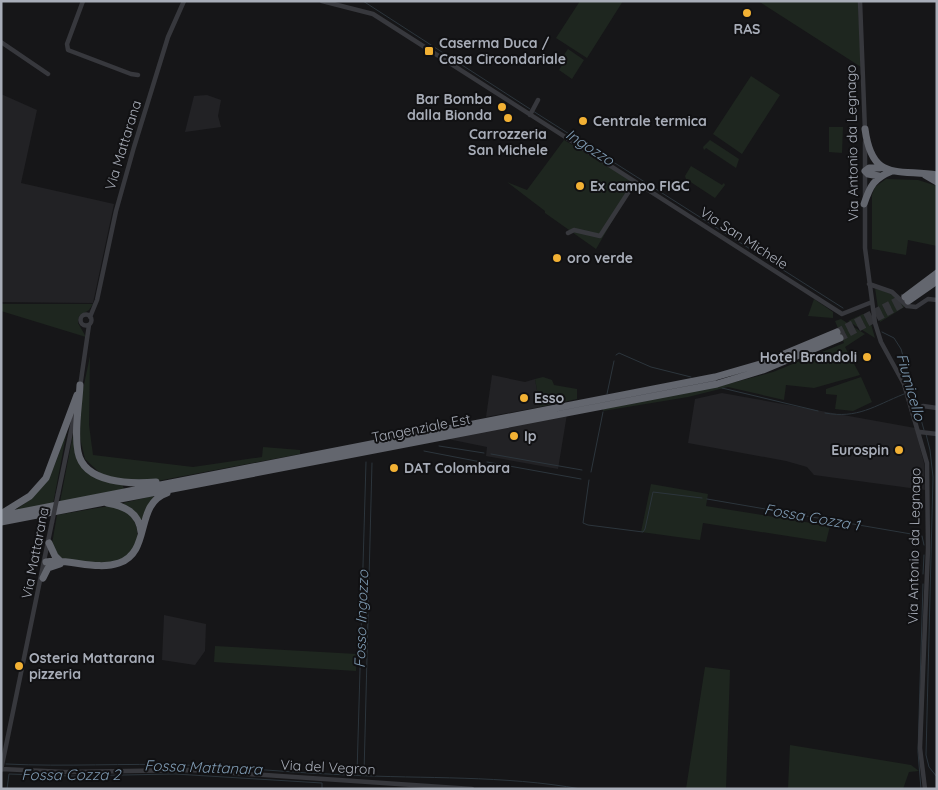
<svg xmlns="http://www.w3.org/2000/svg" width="938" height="790" viewBox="0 0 938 790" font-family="Quicksand,sans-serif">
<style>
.built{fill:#222225}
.green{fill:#1e261f}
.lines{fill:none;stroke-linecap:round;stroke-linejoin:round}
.stream{stroke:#2c353c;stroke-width:1}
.highway-tunnel{stroke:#333438;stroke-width:7;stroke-dasharray:7 3.5;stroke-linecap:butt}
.minor{stroke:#37383d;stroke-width:4.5}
.highway{stroke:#63666e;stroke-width:7}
.minor-bridge{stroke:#37383d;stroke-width:4.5}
.poi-dot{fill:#f2b134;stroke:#111113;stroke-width:2}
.labels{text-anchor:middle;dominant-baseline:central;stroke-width:4;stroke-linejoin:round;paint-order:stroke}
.poi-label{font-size:14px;font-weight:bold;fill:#a8adb8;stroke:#111113;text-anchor:start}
.street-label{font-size:14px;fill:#a8adb8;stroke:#111113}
.water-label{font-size:15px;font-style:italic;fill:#7f9bb3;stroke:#111113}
</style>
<rect width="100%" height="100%" fill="#161618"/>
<path class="built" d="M1 94 37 110 21 183 114 204 93 303 1 302Z
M207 95 221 100 218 116 221 127 185 132 194 96Z
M492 375 525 382 535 379 540 407 486 417Z
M722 393 915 428 924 463 925 490 814 475 807 467 786 461 688 443 695 399Z
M567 414 558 469 486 456 487 447 443 438Z
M164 615 206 624 205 651 195 665 162 660Z"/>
<path class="green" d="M580 1H623L587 58 556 38Z
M758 1H858L861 67Z
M568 49 584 60 572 79 559 70 564 62 561 59Z
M751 76 780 95 742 154 713 134Z
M829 127H843L842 153 829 152Z
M564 140 635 182 596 249 545 213V211L507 182 527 190Z
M710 140 739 159 736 168 706 148 704 150 703 147Z
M691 166 722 185 724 183 725 185 715 198 686 179 685 176Z
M886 179 918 180 937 186V246L908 240 906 255 872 249V195L875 187Z
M875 288 891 294 906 306 880 322Z
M814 299 833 312V318L808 316Z
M2 304H93L89 310 79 316 78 323 86 337 1 311Z
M863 314 869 317 875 338 848 321Z
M841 319 865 334 845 347 860 375 814 388 786 385 784 400 728 387 688 397 603 411V409L724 385 773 372 844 343 835 321Z
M90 356 89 425 93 455 193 467 262 457 263 447 300 450V454L152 482 123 480 101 474 85 459 80 438 81 399Z
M543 377 552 380 554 385 577 389V399L540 407 535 379Z
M861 377 872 402 853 411 835 409 837 395 826 394V389Z
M76 419 83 465 122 484 124 489 60 502Z
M69 420 53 504 15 510C53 487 57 460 69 420Z
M651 484 708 494 706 506 830 526 826 542 703 523 700 540 641 532Z
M153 496 154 498 141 521 123 503Z
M109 506C115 507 123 508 127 512 146 529 137 556 114 562 98 566 76 560 60 559L52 544 57 515Z
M215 646 357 654 356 671 214 662Z
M705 667 730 670 726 789H686Z
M790 745 911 765 919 771 909 772 903 789H788Z"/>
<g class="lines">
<path class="stream" d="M363 1 530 109
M533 111 843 308
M882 332 894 338 901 349 924 430
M616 355 619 353 651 367 691 377
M722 388 818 411
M607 394 614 361
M825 413C858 419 874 406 904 394
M926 434 930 450 933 477 926 755 929 767 937 777
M439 446 484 453
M424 451 481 462
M491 454 582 470
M487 462 581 479
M591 472 603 412
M589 480 583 523 588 525 643 532 645 529 653 492 702 498
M707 499 917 535
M922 536 924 545
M923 574 924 555
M6 764C66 767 125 763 184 765 239 767 293 773 347 775 425 779 503 775 581 789
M357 774 366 462
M364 774 372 463
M7 789 9 774 71 776 175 774 322 783V789
M921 789 918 752 923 584"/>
<path class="highway-tunnel" d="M837 332 904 297
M840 338 908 301"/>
<path class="minor" d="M83 1 67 44 68 50 131 74 138 75
M322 1 373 14 842 314 872 302
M860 1 865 131
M1 42 48 74
M530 115 538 100
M865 142V248L875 323 881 342 904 384 927 463 928 548 920 748 925 789
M568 233 574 230 600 236 635 182
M869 284 892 292 907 306 916 307 928 299 937 300
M80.5 320a5.5 5.5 0 1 1 11 0a5.5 5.5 0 1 1-11 0Z
M90 317 97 300 116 211 134 147 168 37 184 1
M80 387 89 325
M923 406 937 408
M920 432 937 434
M58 494 75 412
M1 769 65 772 190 770 472 789
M1 770 52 522"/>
<path class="highway" d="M865 129C872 181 895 169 937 175
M925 175 937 182
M879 176 868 174 865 171 869 168H880
M864 204C870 186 874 178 892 171
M905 297 937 273
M908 301 937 281
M80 385C79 406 74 431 78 452 84 484 132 484 156 482
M107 503C124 506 139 512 141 532
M1 514 30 496 46 478 77 395
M1 516 715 377 760 364 837 332
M1 522 717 384 763 370 840 338
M49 543 55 556 60 561
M46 562C69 558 96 571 119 563 152 552 134 504 167 493
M43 578 48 568 60 564"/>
<path class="minor-bridge" d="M52 522 58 494"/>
</g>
<g class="poi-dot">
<circle cx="747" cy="13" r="5"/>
<rect x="424" y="46" width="10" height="10" rx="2.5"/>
<circle cx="502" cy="107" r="5"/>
<circle cx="508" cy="118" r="5"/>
<circle cx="583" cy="121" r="5"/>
<circle cx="580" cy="186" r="5"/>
<circle cx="557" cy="258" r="5"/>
<circle cx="867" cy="357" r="5"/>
<circle cx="524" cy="398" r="5"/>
<circle cx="514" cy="436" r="5"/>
<circle cx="899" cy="450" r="5"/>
<circle cx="394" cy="468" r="5"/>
<circle cx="19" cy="666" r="5"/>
</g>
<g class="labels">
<g class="poi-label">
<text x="747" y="29" text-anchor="middle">RAS</text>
<text x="439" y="43">Caserma Duca /<tspan x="439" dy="16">Casa Circondariale</tspan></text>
<text x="492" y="99" text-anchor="end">Bar Bomba<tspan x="492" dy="16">dalla Bionda</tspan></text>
<text x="593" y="121">Centrale termica</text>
<text x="508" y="134" text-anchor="middle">Carrozzeria<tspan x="508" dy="16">San Michele</tspan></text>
<text x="590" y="186">Ex campo FIGC</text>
<text x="567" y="258">oro verde</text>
<text x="857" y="357" text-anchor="end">Hotel Brandoli</text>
<text x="534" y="398">Esso</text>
<text x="524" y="436">Ip</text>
<text x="889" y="450" text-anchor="end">Eurospin</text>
<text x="404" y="468">DAT Colombara</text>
<text x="29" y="658">Osteria Mattarana<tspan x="29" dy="16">pizzeria</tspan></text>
</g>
<g class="street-label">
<text transform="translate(852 143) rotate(-91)">Via Antonio da Legnago</text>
<text transform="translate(123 145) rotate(-73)">Via Mattarana</text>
<text transform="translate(744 238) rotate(33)">Via San Michele</text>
<text transform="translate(421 428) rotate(-11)">Tangenziale Est</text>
<text transform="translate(914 546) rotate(-89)">Via Antonio da Legnago</text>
<text transform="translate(35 553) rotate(-79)">Via Mattarana</text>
<text transform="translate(328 767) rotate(3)">Via del Vegron</text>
</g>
<g class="water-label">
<text transform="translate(590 147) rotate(33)">Ingozzo</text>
<text transform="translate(911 387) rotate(74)">Fiumicello</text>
<text transform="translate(812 517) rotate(10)">Fossa Cozza 1</text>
<text transform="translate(361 619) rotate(-88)">Fosso Ingozzo</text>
<text transform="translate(203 767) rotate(2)">Fossa Mattanara</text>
<text x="71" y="774">Fossa Cozza 2</text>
</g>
</g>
<rect width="938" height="790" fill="none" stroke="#a8adb8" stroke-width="5"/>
</svg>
